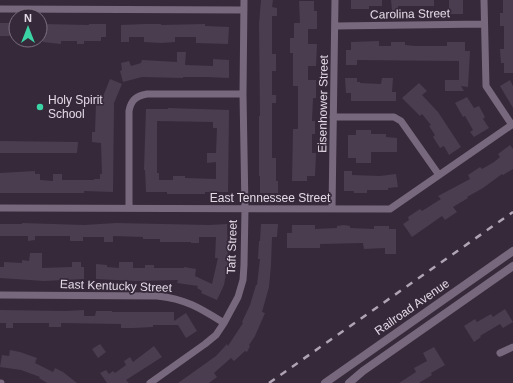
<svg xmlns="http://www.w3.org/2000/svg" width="513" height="383" viewBox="0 0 513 383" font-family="Arial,sans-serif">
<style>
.building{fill:#4b3d50;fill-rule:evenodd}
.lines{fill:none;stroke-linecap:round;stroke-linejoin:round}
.minor{stroke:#78687d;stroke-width:7}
.tertiary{stroke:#78687d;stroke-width:8}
.rail{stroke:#aea4b2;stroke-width:2.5;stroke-dasharray:7 7;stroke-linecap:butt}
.poi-dot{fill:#3bd4a4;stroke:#36293a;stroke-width:1.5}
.labels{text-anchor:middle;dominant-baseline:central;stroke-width:3.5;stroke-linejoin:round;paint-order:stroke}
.street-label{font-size:12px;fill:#e3dae6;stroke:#36293a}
.poi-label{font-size:12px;fill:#e3dae6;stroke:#36293a;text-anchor:start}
</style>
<rect width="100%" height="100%" fill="#36293a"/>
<path class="building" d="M261 0H273L272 7 277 8V16H272V54H276V71H272V95H276V103H272V158H276V181H278V193H260V176H259V116H260L259 24Z
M351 0H382V6H369V9H351Z
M391 0H434V6H398V10H392Z
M449 0H463V14H449Z
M503 0H513V73H504V63H501L500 49H504V26H500V13H503Z
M299 1H314V11H317V29H308V44H317L316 66H308V80H316V98H313L312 121H315V134H312V153H316L315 176H307V181H292L293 129H298V86H293V53H290V38H294V23H300Z
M0 23H15V36H0Z
M43 24 89 25V24H106V37H101V41H84V44H77V41H61V44L43 42Z
M145 24H161V25L205 24V26L229 27 228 44 196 43V37H175V42L161 43 144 42V37H129V42H121V25Z
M379 41V46H391V42H405V45L415 46H447V42H465V51H470L468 87 461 86 464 91H445V80H459V61L357 60V65H346V50H351V42Z
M177 52H186L185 65 213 66V59L229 60V78L206 77H183V78L142 77 123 82 120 71 122 70 121 63 129 61 131 66 141 63 142 60 177 62Z
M345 78H357V82H360V83L381 84 382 78H393L392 92H396V101H351V93H346Z
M110 79 122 84 114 103 113 192 84 191V193H0V173L35 171V174H40V180L53 181V174H62V180H94V179H100V174H102L101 143 92 142V132H95L96 104H100Z
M510 80 513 86V108L500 86Z
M419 83 427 91 422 95 438 112 461 147 449 155 444 146 440 148 433 137 435 135 429 126 431 125 422 114 420 116 402 98Z
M467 97 474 108 479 106 485 117 483 119 489 128 474 137 470 132 473 130 465 116 463 117 455 103Z
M168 108 229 110 228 192H205V194H167V192H146L145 170H144L146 109H168ZM157 121 213 122V128H217L216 153H207V163L216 162V179L185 178V176H173V180H159V173H157Z
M356 130H371V134H386V137L397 138V152H371V163H356V158H348V135H356Z
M0 141 78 142 77 153H0Z
M510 145 513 149V169L503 175 502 174 483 188 467 197 468 198 453 207 457 212 445 220 442 216 412 237 403 224 409 220 408 217 420 209 422 211 441 199 438 196 470 179 468 175 480 167 482 169 494 162 500 157 498 154Z
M344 171H352V175L380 176 396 174 398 187 388 188V190H367V193H354V191H344Z
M22 223 84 225 116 223 209 225 227 224 228 263 224 285 217 300 201 293 202 291 197 288 198 286 177 283 178 280 136 281 96 279V264L107 265V267L119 268V262H133V268H145V265H154V268H184V267L196 269 195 276 212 284 218 258H215L216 237H199V243H191V242H160V239H143V237L113 236V242H104V237H83V241H70V236H35V240L28 241V236H0V224H22Z
M261 224H278L277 237H272L271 265 269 287 262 312 265 313 255 336 249 345 250 346 247 352 245 351 234 361 231 358 214 373 217 377 209 383H178L216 356 227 344 228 346 243 323 242 322 250 305 256 285H257L260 259H258L259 241H260Z
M292 225H315V229L337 228V226L344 225 350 226V228L374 229V226H389V229H396V254H385V248L364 249 363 243 320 244V248H287V233H292Z
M30 253H42V268L72 267V262H81V267H84V279L44 281 0 278V267H4V262L22 263V260L29 261Z
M505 309 513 322 503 328 500 324 480 336 481 337 474 342 464 326 475 319 477 322 491 314 493 317Z
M0 310 66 311 84 310V316H95L96 311H112V312H174V321L186 313 197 331 186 338 178 325H153V327L133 328H121V324L61 323V327H49V323H13V328H6V323H0Z
M100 344 106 352 98 358 92 349Z
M154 346 162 357 126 380 129 383H107L100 373 106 370 109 374 113 371 115 373 126 365 124 361 130 357 133 362Z
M434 347 445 365 431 373 432 375 419 383H399L416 372 414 368 427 361 423 353Z
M10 350 20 352 37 358 35 363 53 372 55 368 63 372 77 383H47L39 378 40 377 21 370 0 367 2 355 9 356Z"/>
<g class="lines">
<path class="minor" d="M484 0 486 86 512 125
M0 9 244 10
M335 26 484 24
M333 117H394L401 121 439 175
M0 208 390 209 513 124
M129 208V111C131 100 136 96 147 94H243
M332 209 335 0
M0 295 157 296C186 299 200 308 224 323
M500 353 513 347
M0 383H1
M150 383 205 344 216 335 224 323 238 297 243 280 244 265 245 209 243 94 244 0"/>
<path class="tertiary" d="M325 383 513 251
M349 383 363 371 513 266"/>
<path class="rail" d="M269 383 513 212"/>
</g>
<circle class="poi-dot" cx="40" cy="107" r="4"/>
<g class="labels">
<g class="street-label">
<text transform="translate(410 14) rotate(-1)">Carolina Street</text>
<text transform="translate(323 104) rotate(-89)">Eisenhower Street</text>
<text x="270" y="198">East Tennessee Street</text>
<text transform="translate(232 247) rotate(-88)">Taft Street</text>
<text transform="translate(116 286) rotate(2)">East Kentucky Street</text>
<text transform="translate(412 307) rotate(-35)">Railroad Avenue</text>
</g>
<g class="poi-label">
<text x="48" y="100">Holy Spirit<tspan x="48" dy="14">School</tspan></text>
</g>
</g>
<g transform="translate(28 28)"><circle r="19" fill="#36293a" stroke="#7b707f"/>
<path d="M0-3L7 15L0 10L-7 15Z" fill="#3bd4a4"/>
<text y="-6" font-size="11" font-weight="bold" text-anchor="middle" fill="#e3dae6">N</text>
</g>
</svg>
